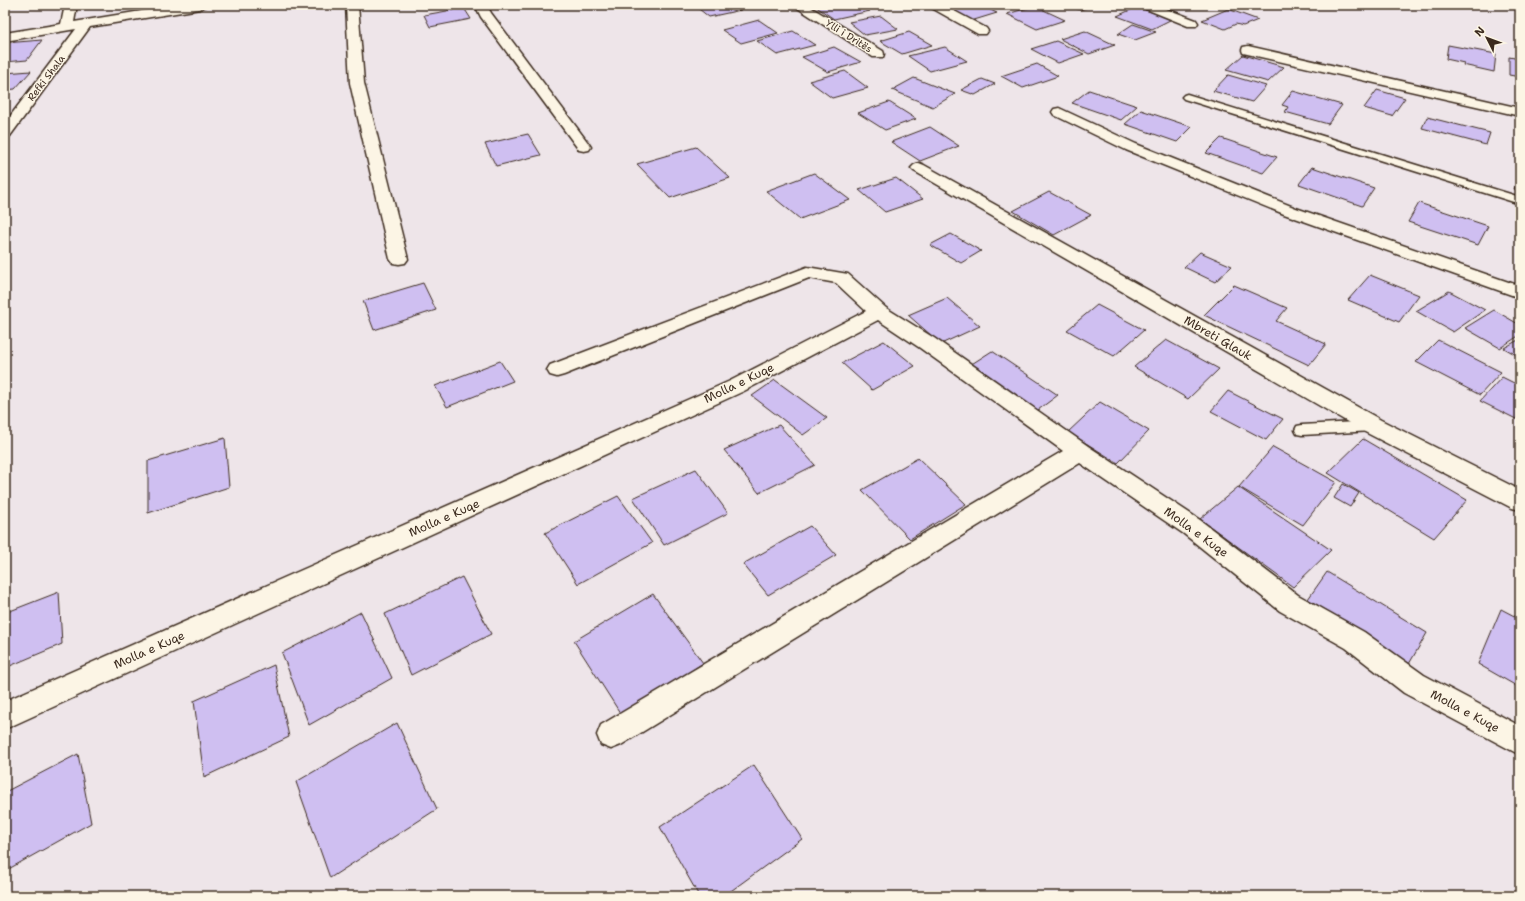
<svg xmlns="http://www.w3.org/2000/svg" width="1525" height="901" viewBox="0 0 1525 901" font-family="'Shantell Sans',sans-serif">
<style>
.building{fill:#cfbff1;stroke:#3b2a1e}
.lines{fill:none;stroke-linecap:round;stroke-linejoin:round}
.service-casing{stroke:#3b2a1e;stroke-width:3}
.minor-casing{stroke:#3b2a1e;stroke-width:3}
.service{fill:#fcf5e5;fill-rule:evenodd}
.minor{fill:#fcf5e5;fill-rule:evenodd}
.labels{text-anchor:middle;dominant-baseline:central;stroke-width:3;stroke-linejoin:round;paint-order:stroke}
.far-street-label{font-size:10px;fill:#3b2a1e;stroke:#fcf5e5}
.street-label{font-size:12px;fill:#3b2a1e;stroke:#fcf5e5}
</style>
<rect width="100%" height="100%" fill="#eee5e9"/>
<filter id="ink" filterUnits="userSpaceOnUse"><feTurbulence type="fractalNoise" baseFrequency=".025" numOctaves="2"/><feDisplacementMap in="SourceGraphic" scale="8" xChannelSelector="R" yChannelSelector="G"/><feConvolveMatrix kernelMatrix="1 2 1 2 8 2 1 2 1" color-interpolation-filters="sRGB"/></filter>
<g filter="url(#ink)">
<path class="building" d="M694 5H734L741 10 709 17Z
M820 5H861L870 11 834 19 815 6Z
M959 5H980L997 13 971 21 947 9Z
M1068 5H1094L1080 10Z
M1035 6 1065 20 1037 29 1007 14Z
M1137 7 1172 19 1152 29 1117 16Z
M464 8 471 19 430 27 424 15Z
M1228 9 1258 20 1243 26 1236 24 1225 29 1202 20Z
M881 16 898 29 865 35 849 22Z
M759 20 778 33 741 43 722 30Z
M1133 24 1156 32 1135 40 1118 34Z
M793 31 815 45 777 55 757 41Z
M1085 31 1115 45 1089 54 1060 39Z
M909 32 932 45 902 54 880 41Z
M42 40 27 60 5 62V43Z
M1056 41 1084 54 1058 63 1031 49Z
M1448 45 1496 54 1494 72 1463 65 1464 63 1446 59Z
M834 47 861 62 828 72 802 57Z
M945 47 967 61 930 71 908 56Z
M1243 55 1284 67 1268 82 1226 70Z
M1509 57 1520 59V77L1509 75Z
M1037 64 1058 76 1023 88 1001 76Z
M31 71 15 89 5 90V73Z
M845 71 868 88 832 98 809 81Z
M1228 75 1266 86 1252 102 1213 91Z
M914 78 955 94 933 107 892 90Z
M982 79 995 84 975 95 961 90Z
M1089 90 1137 106 1121 120 1072 103Z
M1377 90 1405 98 1392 116 1364 108Z
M1293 91 1342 105 1328 124 1285 112 1288 107 1282 105Z
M889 102 916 119 885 130 858 113Z
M1141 110 1192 127 1177 142 1125 124Z
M1427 117 1490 133 1486 145 1422 128Z
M930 127 959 146 920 161 891 142Z
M528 134 541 155 496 166 485 144Z
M1221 138 1277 157 1263 173 1206 153Z
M696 147 730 178 670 198 637 164Z
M1312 167 1374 188 1362 206 1299 184Z
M814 173 850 200 800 219 766 191Z
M1520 173V190L1514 189Z
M896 178 923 199 885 212 859 190Z
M1049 192 1091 215 1054 235 1013 211Z
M1419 203 1488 226 1478 245 1408 222Z
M951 234 981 251 961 263 930 245Z
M1200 252 1232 266 1215 282 1184 267Z
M1370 275 1419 295 1399 322 1348 300Z
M423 283 436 310 374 330 363 301Z
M1234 285 1287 308 1276 321 1326 344 1309 365 1204 315Z
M1449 291 1485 310 1453 332 1416 311Z
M947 298 980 326 941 344 908 315Z
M1097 305 1144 330 1114 356 1067 330Z
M1494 310 1520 325V335L1500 348 1465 328Z
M1520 339V357L1504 348Z
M1166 340 1219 369 1188 399 1134 367Z
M1438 340 1501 372 1480 395 1416 362Z
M884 341 915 366 872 390 842 363Z
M992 351 1058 395 1034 413 967 367Z
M500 361 513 381 447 407 435 386Z
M1502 377 1520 386V421L1480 401Z
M775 380 827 418 803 435 752 396Z
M1228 391 1283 419 1266 440 1211 411Z
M1100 402 1149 431 1118 463 1068 432Z
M779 425 815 465 759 493 724 450Z
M225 438 229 487 148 513V461Z
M1363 439 1467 500 1434 538 1328 473Z
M1273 447 1336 482 1303 525 1239 487Z
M918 458 966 504 910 539 862 490Z
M696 469 728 513 664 545 633 498Z
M1343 484 1359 493 1350 507 1334 498Z
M1238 487 1331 550 1293 587 1200 519Z
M618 496 652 543 578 584 545 533Z
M810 526 836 555 768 595 743 564Z
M1327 572 1427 633 1409 664 1308 599Z
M462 577 491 634 411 675 385 614Z
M59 592 62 644 5 668V613Z
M653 594 703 663 622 716 574 641Z
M1501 609 1520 619V688L1478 664Z
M361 612 392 678 309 725 282 653Z
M274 665 289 737 204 777 194 701Z
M397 723 437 809 330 878 296 782Z
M78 754 91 823 5 871V792Z
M754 765 802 839 724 896H699L660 827Z"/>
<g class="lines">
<defs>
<path id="service" d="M1187 94 1520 197V204L1184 99 1182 97 1184 95Z
M1373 421 1378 422 1380 426 1378 430 1373 431 1302 435 1297 434 1295 430 1297 426 1302 425Z"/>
<path id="minor" d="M65 5H77L74 22 178 5H206L204 7 200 9 90 27 10 136 5 137V123L76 29 5 41V33L61 24Z
M346 5H358L364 83 408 259 405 263 399 264 393 263 390 259 350 83Z
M475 5H487L491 13 589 144 591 147 589 150 584 151 579 150 481 17Z
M793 5H807L883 51 884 54 883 57H873Z
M928 5H943L986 28 988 31 986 34H978L930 7Z
M1139 5H1156L1196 20 1198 23 1196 26H1188L1141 7Z
M1248 46 1520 108V116L1243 53 1242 50 1243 47Z
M1059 108 1136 144 1296 208 1520 286V298L1284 214 1126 150 1054 115 1052 112 1054 109Z
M919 163 924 165 1381 420 1520 490V510L1512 508 1365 432 914 171 911 168 914 165Z
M807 267 848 274 886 308 934 338 1088 446 1200 520 1298 595 1364 632 1424 675 1520 726V755L1404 693 1346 648 1280 611 1184 534 1080 463 621 745 611 749 601 745 597 735 601 725 1063 451 920 348 878 320 744 391 5 729V701L730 381 866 311 836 283 809 278 564 375 557 377 550 375 547 370 550 365Z"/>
</defs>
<use href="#service" class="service-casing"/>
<use href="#minor" class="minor-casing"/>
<use href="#service" class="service"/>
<use href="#minor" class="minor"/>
</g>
</g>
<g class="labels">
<g class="far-street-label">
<text transform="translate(849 36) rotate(32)">Ylli i Dritës</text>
<text transform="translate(46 78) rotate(-53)">Refki Shala</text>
</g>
<g class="street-label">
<text transform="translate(1218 338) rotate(30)">Mbreti Glauk</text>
<text transform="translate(739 383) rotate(-26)">Molla e Kuqe</text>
<text transform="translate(444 518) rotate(-24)">Molla e Kuqe</text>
<text transform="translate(1196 532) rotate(36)">Molla e Kuqe</text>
<text transform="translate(149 650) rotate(-24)">Molla e Kuqe</text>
<text transform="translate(1465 711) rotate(28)">Molla e Kuqe</text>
</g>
</g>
<rect width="1525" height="901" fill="none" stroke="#fcf5e5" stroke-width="20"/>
<rect x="10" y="10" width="1505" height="881" fill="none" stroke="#3b2a1e" stroke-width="1.5" filter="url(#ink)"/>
<g transform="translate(1487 38) rotate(312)" stroke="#fcf5e5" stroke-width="3" paint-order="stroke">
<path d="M0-3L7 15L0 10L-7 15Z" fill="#3b2a1e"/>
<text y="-6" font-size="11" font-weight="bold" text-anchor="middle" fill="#3b2a1e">N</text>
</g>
</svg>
